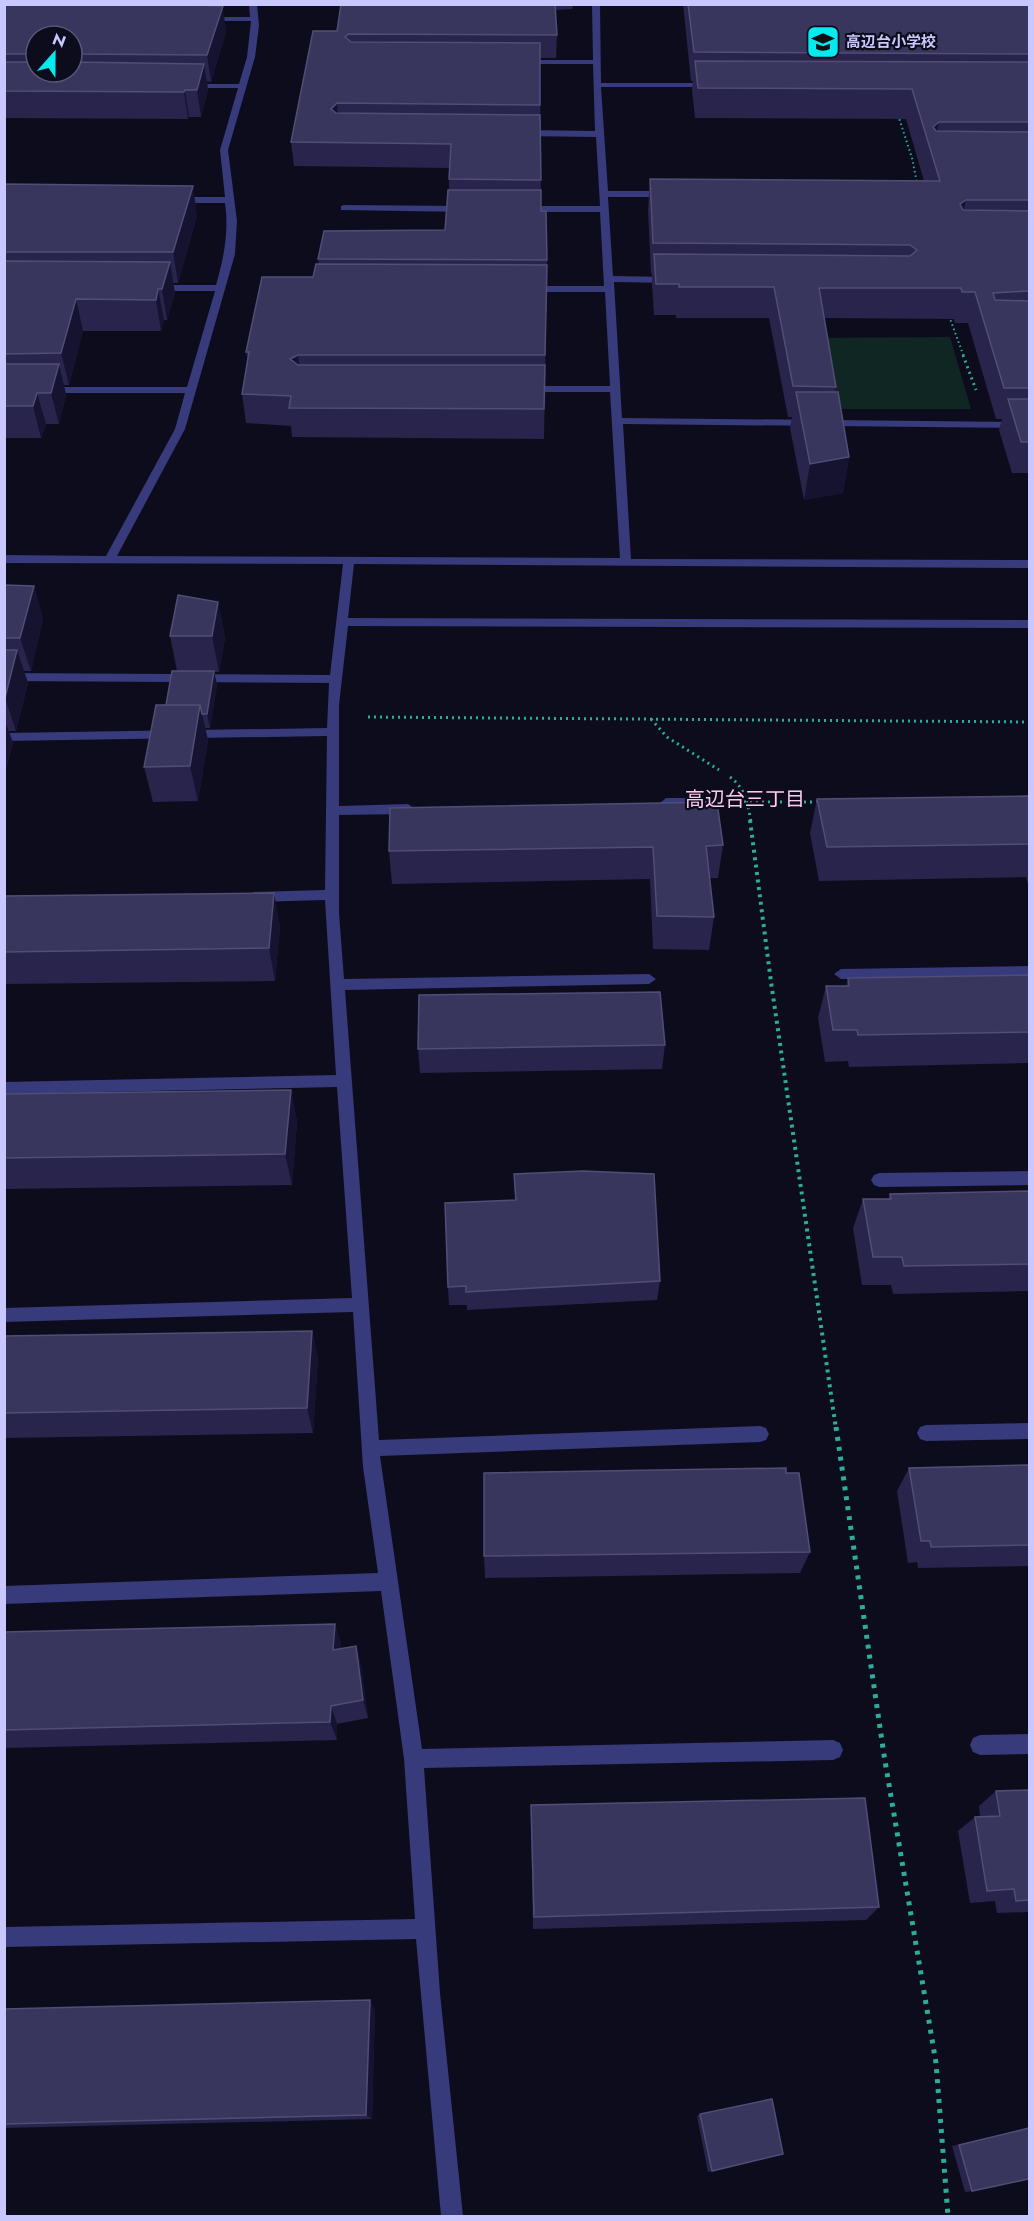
<svg xmlns="http://www.w3.org/2000/svg" width="1034" height="2221" viewBox="0 0 1034 2221" font-family="Jost,'Noto Sans JP',sans-serif">
<style>
.green{fill:#0f2623}
.lines{fill:none;stroke-linecap:round;stroke-linejoin:round}
.path-far3{stroke:#2eac9a;stroke-width:2;stroke-dasharray:1.5 3;stroke-linecap:butt}
.path-far2{stroke:#2eac9a;stroke-width:3;stroke-dasharray:2 4;stroke-linecap:butt}
.path-far1{stroke:#2eac9a;stroke-width:4;stroke-dasharray:3 4.5;stroke-linecap:butt}
.path{stroke:#2eac9a;stroke-width:5;stroke-dasharray:4 6;stroke-linecap:butt}
.minor{fill:#373a7b;fill-rule:evenodd}
.wall{fill:#28244b;fill-rule:evenodd}
.shaded-wall{fill:#161330}
.building{fill:#39365e;stroke:#504d77;stroke-width:1.5}
.labels{text-anchor:middle;dominant-baseline:central;stroke-width:4.5;stroke-linejoin:round;paint-order:stroke}
.far-poi-label{font-size:15px;font-weight:bold;fill:#c9c8fe;stroke:#0d0c1c;text-anchor:start}
.neighbourhood-label{font-size:20px;fill:#fecaf0;stroke:#0d0c1c}
</style>
<rect width="100%" height="100%" fill="#0d0c1c"/>
<path class="green" d="M950 337 971 409H836L807 338Z"/>
<g class="lines">
<path class="path-far3" d="M898 115 912 158 917 183
M949 316 964 357"/>
<path class="path-far2" d="M963 355 976 390
M368 717 1030 722
M651 719 667 737 719 770
M730 777C745 788 748 804 751 822
M738 802H819"/>
<path class="path-far1" d="M750 820 771 982 836 1429"/>
<path class="path" d="M836 1427 884 1755 936 2063 948 2216"/>
<path class="minor" d="M249 4H257L259 26 255 57 228 150 237 221 235 254 185 429 117 556 620 558 610 392H525L520 389 525 386H610L605 292H528L523 289 528 286H604L600 212H523L518 209 523 206H600L596 137 522 136 518 133 522 130 595 131 593 64H522L518 62 522 60H593L592 4H600L601 83H711L715 85 711 87H601L608 191H669L673 194 669 197H608L613 276 671 277 676 280 671 283 614 282 622 418 1030 422V428L623 424 631 559 1030 560V568L354 564 348 618 1030 620V628L348 626 339 705V806L408 804 415 809 408 814 339 815V913L344 979 649 974 656 979 649 984 345 990 379 1440 760 1426 766 1428 769 1434 766 1440 760 1442 380 1456 422 1749 833 1740 840 1743 843 1750 840 1757 833 1760 424 1768 440 1993 463 2216H441L416 1939 4 1947V1927L415 1919 404 1759 381 1591 4 1604V1586L378 1573 363 1467 353 1312 4 1322V1308L352 1298 337 1087 4 1094V1082L336 1075 325 900 254 902 247 897 254 892 325 890 327 736 4 741V733L327 728 329 683 4 681V673L330 675 343 564 4 563V555L106 556 175 429 185 393H4V387H187L215 291H154L149 288 154 285H216C224 257 229 232 225 203H175L171 200 175 197H225L220 150 238 88H187L183 86 187 84H239L247 57 251 21H205L201 19 205 17H250Z
M344 205 466 206 471 209 466 212 341 210V206Z
M666 798H705L711 803C705 810 666 810 660 803Z
M1030 966V976L841 979 834 974 841 969Z
M1030 1171V1185L879 1187 874 1185 871 1180 874 1175 879 1173Z
M1030 1423V1439L926 1441 920 1439 917 1433 920 1427 926 1425Z
M1030 1734V1754L980 1755 973 1752 970 1745 973 1738 980 1735Z"/>
</g>
<path class="wall" d="M4 4H208L207 6 226 32 211 82 207 81 208 90 201 117H189L188 119 4 118ZM36 36H72V72H36Z
M341 4H574L572 9 555 10 557 35 556 58H540L541 211H546L547 265 544 439 292 437 291 426 246 423 242 394 248 361 246 352 313 277 319 264 318 259 445 230 449 190V168L294 166 291 142 337 31Z
M683 4H1029V473H1012L999 430 1002 419H996L968 323H955L954 319 824 318 836 387 835 392 849 457 843 493 804 500 790 428 792 417H788L769 318H676V315H654L652 285V274H651L648 210 650 179 924 181 906 119 695 118 692 90 693 81H691Z
M4 184 197 216 178 283H173L175 293 167 320H164L161 331H83L69 385H64L66 395 59 424H46L41 438H4Z
M4 585 34 586 43 619 31 671H24L28 683 16 731H9L13 743 4 776Z
M218 602 225 638 219 672H214L217 685 210 728H205L208 740 198 801 153 802 144 767 177 671 170 636Z
M1029 796V888L1026 877 819 881 810 833 817 799Z
M723 845 718 878H709L714 917 709 950 653 949 650 879 392 884 389 851Z
M4 896 280 926 275 981 4 984Z
M1029 975V1065V1063L849 1067 848 1061 825 1062 818 1018 826 986H846L848 978Z
M665 1045 662 1069 420 1073 418 1049Z
M291 1090 297 1122 292 1185 4 1189V1094Z
M514 1174 660 1281 657 1300 467 1310V1305H449L448 1287 515 1200Z
M1029 1191V1291L893 1294 891 1285H862L853 1228 863 1199H888L890 1194Z
M312 1331 318 1358 313 1433 4 1438V1336Z
M1029 1465V1566L918 1568 917 1562 908 1563 897 1491 909 1468Z
M786 1473 810 1552 800 1573 485 1578 484 1556Z
M335 1624 341 1644V1648L356 1646 361 1666 368 1718 337 1724V1740L4 1748V1632Z
M1029 1790V1912L997 1913 995 1901 970 1903 958 1831 975 1817 980 1816 979 1806 996 1791Z
M531 1805 879 1907 866 1920 533 1929 531 1821Z
M4 2009H375L372 2119 4 2128Z
M700 2114 783 2154 708 2172 697 2116Z
M1029 2128 972 2191 965 2192 952 2146Z"/>
<path class="shaded-wall" d="M223 6 226 32 211 82 207 55Z
M204 64 208 90 201 117 197 90Z
M185 90 189 117 188 119 184 92Z
M337 103 339 127 331 109Z
M939 122 933 152V127Z
M193 186 197 216 178 283 173 252Z
M966 200 959 231 960 204Z
M170 262 175 293 167 320 162 289Z
M158 289 164 320 161 331 156 300Z
M76 299 83 331 69 385 61 353Z
M298 355 301 384 290 359Z
M59 364 66 395 59 424 51 393Z
M37 393 46 424 41 438 33 406Z
M849 457 843 493 804 500 810 464Z
M34 586 43 619 31 671 20 638Z
M218 602 225 638 219 672 212 636Z
M17 650 28 683 16 731 5 698Z
M214 671 217 685 210 728 207 714Z
M200 705 208 740 198 801 190 766Z
M4 719 13 743 4 776Z
M274 893 280 926 275 981 269 948Z
M291 1090 297 1122 292 1185 285 1154Z
M312 1331 318 1358 313 1433 307 1408Z
M335 1624 341 1644 340 1670 333 1650Z
M356 1646 361 1666 368 1718 363 1700Z
M331 1706 337 1724V1740L330 1722Z
M370 2000 375 2009 372 2119 366 2115Z"/>
<path class="building" d="M4 4H197V5L223 6 207 55 72 54V36H36V54H4Z
M341 4H555L557 35 348 34 345 37 351 42 540 43V105L337 103 331 109 336 113 540 115 541 180 449 179 451 144 291 142 313 31H337Z
M688 4H1029V54L694 52Z
M695 61 1029 62V122H939L933 127 936 131 1029 132V200H966L960 204 963 210 1029 211V291L993 293 995 300 1029 301V388H1004L975 292H962L961 288H819L836 387 793 386 774 287H679V284H656L654 254 910 256 917 250 910 245 653 243 650 179 940 181 912 89 698 88Z
M4 62H36V72H72V62L204 64 197 90H185L184 92 4 91Z
M4 184 193 186 173 252H4Z
M448 190H541V211H546L547 260 318 259 324 231 445 230Z
M4 261 170 262 162 289H158L156 300 76 299 61 353 4 354Z
M316 264 547 265 545 355H298L290 359 298 365H545L544 409 289 408 291 396 242 394 249 352H246L262 277H313Z
M4 364H59L51 393H37L33 406H4Z
M796 392H838L849 457 810 464Z
M1008 399H1029V442H1021Z
M4 585 34 586 20 638H4Z
M178 595 218 602 212 636H170Z
M4 650H17L5 698H4Z
M172 671H214L207 714H202L200 705H166Z
M156 705H200L190 766 144 767Z
M1029 796V844L827 847 817 799Z
M717 802 723 845 706 846 714 917 657 916 653 847 389 851 390 808Z
M274 893 269 948 4 952V896Z
M1029 975V1032L858 1035 857 1030H833L826 986H849L848 978Z
M660 992 665 1045 418 1049 419 995Z
M291 1090 285 1154 4 1158V1094Z
M583 1171 654 1174 660 1281 466 1292V1286L448 1287 445 1203 516 1200 514 1174Z
M1029 1191V1264L904 1266 902 1257H873L863 1199H891L890 1194Z
M312 1331 307 1408 4 1413V1336Z
M1029 1465V1545L931 1547 930 1541H921L909 1468Z
M786 1468V1473H799L810 1552 484 1556V1473Z
M335 1624 333 1650 356 1646 363 1700 331 1706 330 1722 4 1730V1632Z
M1029 1790V1900L1016 1901 1014 1889 987 1891 975 1817 1000 1816 996 1791Z
M865 1798 879 1907 534 1917 531 1805Z
M370 2000 366 2115 4 2124V2009Z
M772 2099 783 2154 712 2171 700 2114Z
M1029 2128V2179L972 2191 959 2145Z"/>
<defs>
<symbol id="school-square" viewBox="-11 -11 22 22"><rect x="-9" y="-9" width="18" height="18" rx="4" fill="#03ebef" stroke="#0d0c1c"/><path d="M0-5L7-2L0 1L-7-2ZM-4 1L0 2.5L4 1V4Q0 6-4 4Z" fill="#111"/></symbol>
</defs>
<g fill-rule="evenodd">
<use href="#school-square" x="804" y="23" width="38" height="38"/>
</g>
<g class="labels">
<g class="far-poi-label">
<text x="846" y="42">高辺台小学校</text>
</g>
<g class="neighbourhood-label">
<text x="745" y="799">高辺台三丁目</text>
</g>
</g>
<rect width="1034" height="2221" fill="none" stroke="#c9c8fe" stroke-width="12"/>
<g transform="translate(54 54) rotate(21)"><circle r="28" fill="#0d0c1c" stroke="#585776" stroke-width="1.5"/>
<path d="M0-4.5L10 22L0 15L-10 22Z" fill="#03ebef"/>
<text y="-9" font-size="16" font-weight="bold" text-anchor="middle" fill="#c9c8fe">N</text>
</g>
</svg>
